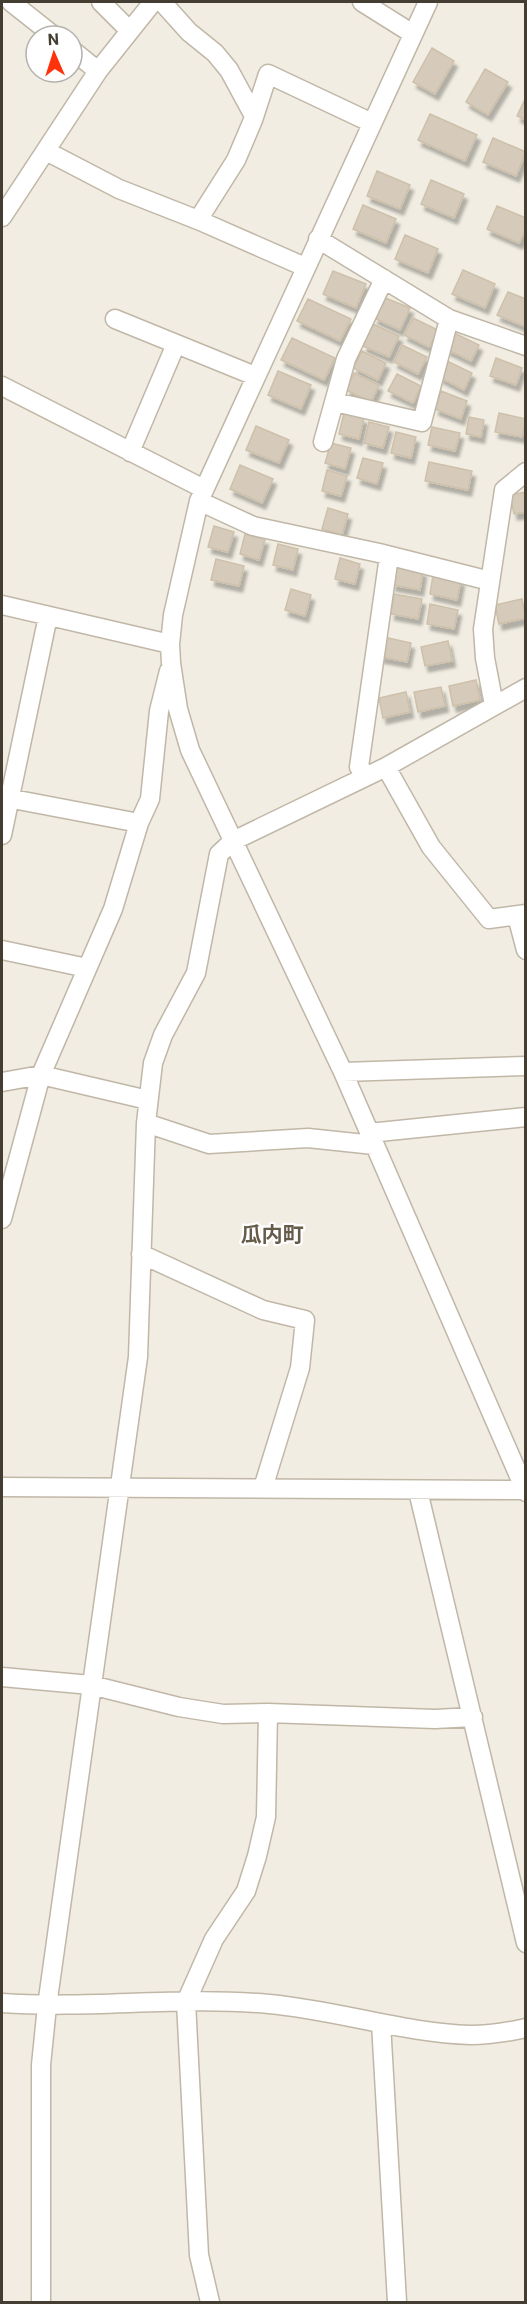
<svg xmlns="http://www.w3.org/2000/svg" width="527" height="2304" viewBox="0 0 527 2304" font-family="Roboto,'Noto Sans JP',sans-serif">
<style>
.building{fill:#d6cbba;stroke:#cec0aa;stroke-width:1.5;filter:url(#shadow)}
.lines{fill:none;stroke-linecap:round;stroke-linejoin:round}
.minor-casing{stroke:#c0b7a7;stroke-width:21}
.minor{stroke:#fff;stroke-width:18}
.labels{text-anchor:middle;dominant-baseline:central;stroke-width:4.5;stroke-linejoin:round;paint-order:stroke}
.neighbourhood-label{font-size:21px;font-weight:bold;fill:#665b49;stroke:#fff}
</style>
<defs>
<filter id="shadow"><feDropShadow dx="3.5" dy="6" stdDeviation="1.5" flood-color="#0004"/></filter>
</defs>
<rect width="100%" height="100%" fill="#f1ede2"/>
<path class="building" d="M432 48 454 61 435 94 413 82Z
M485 69 508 82 488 115 466 102Z
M526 97V120L517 116Z
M430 114 477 135 465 161 418 140Z
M493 138 526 152 516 176 483 162Z
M377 171 410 185 400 209 367 196Z
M431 180 464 194 454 218 421 204Z
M363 205 396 219 386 243 353 229Z
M497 206 526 218V229L519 243 487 229Z
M405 235 438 249 428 273 395 259Z
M463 270 495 284 485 308 452 294Z
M333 271 366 284 356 308 323 294Z
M508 292 526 299V327L497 315Z
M383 297 410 308 400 330 374 318Z
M308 299 351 319 340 341 297 321Z
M413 318 438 330 429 347 404 335Z
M373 324 399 336 389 357 363 346Z
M454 333 479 345 471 361 446 349Z
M292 338 335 358 324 380 281 360Z
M402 345 427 357 418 374 394 362Z
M362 351 386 363 378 380 353 368Z
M496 358 522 368 516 385 490 376Z
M447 361 472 373 464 390 439 377Z
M278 371 311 385 301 409 268 395Z
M354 373 379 385 371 402 346 390Z
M397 374 421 386 413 403 388 391Z
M441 391 467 401 461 419 435 409Z
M344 413 364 418 359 439 339 434Z
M499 413 526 419 522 437 495 432Z
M469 417 484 420 481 437 466 434Z
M369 422 389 427 383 448 364 443Z
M256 426 289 440 279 463 246 450Z
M432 427 460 433 455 451 428 445Z
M396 432 416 437 411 458 391 453Z
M331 443 351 448 345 469 325 463Z
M363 458 383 463 377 484 357 478Z
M429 462 472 471 468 490 425 481Z
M240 465 273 479 262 503 230 489Z
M327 470 347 476 341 496 322 491Z
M526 492V512L514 514 510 495Z
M328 508 348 514 342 535 322 529Z
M214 526 234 532 228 552 208 547Z
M245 534 265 539 259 560 240 554Z
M278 544 298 549 293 570 273 565Z
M340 558 360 564 355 584 335 579Z
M216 559 244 566 239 586 211 580Z
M396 566 423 571 420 590 392 585Z
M433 575 461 580 457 600 430 594Z
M291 589 311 595 305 616 285 610Z
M394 594 422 599 418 619 391 614Z
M522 599 526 618 499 624 495 605Z
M430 604 458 610 454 629 427 624Z
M384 637 411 643 407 662 380 657Z
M448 641 452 661 425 666 421 647Z
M476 680 480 700 453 706 449 686Z
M441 687 445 706 418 712 414 692Z
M406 692 410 712 383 718 379 698Z"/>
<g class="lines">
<defs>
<path id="minor" d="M11 2 54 36
M101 2 130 31
M162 2 189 32 215 53 229 70 254 116
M362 2 413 34
M428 2 199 501 173 615 170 644 171 663 178 709 190 750 343 1072 526 1492
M72 50 98 71
M46 151 119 189 198 220 305 267
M2 217 98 71 153 2
M198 220 236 160 253 120 268 74 372 123
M318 239 449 319 526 346
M115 319 255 376
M2 386 204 489
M335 402 422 422 449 319
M323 442 346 359 384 279
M130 452 176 344
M199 501 253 526 379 553 490 581
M2 605 170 644
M494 705 485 658 483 629 504 490 526 472
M386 767 431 847 489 919 526 914
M367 776 359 767 389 556
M2 797 139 823
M2 835 48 616
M517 916 526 950
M2 950 87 968
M343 1072 526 1066
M2 1082 41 1075 148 1100
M146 1123 209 1144 308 1138 374 1145
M369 1133 526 1117
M2 1219 41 1075 113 909 139 823 150 799 159 711 169 671
M141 1254 263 1310 305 1320 300 1368 263 1488
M2 1487 526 1490
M418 1491 526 1943
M2 1677 91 1685 179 1707 223 1714 268 1713 435 1719 473 1717
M2 2003C91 2009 180 1996 269 2004 337 2010 403 2033 471 2035 489 2035 508 2032 526 2028
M381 2023 397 2302
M41 2302V2065L47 2006 138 1357 146 1123 153 1063 163 1035 196 973 219 854 233 841 386 767 526 688
M210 2302 199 2255 186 2002 214 1939 246 1891 257 1856 266 1817 268 1713"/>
</defs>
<use href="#minor" class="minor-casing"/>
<use href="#minor" class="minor"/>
</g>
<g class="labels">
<g class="neighbourhood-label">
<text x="272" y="1235">瓜内町</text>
</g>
</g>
<rect width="527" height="2304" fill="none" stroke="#433d32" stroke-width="6"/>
<g transform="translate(54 54) rotate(357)"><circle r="28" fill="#ffffff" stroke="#b4b1ad" stroke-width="1.5"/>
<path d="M0-4.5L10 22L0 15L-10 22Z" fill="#fe330c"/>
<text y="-9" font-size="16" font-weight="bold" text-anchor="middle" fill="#433d32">N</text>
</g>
</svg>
